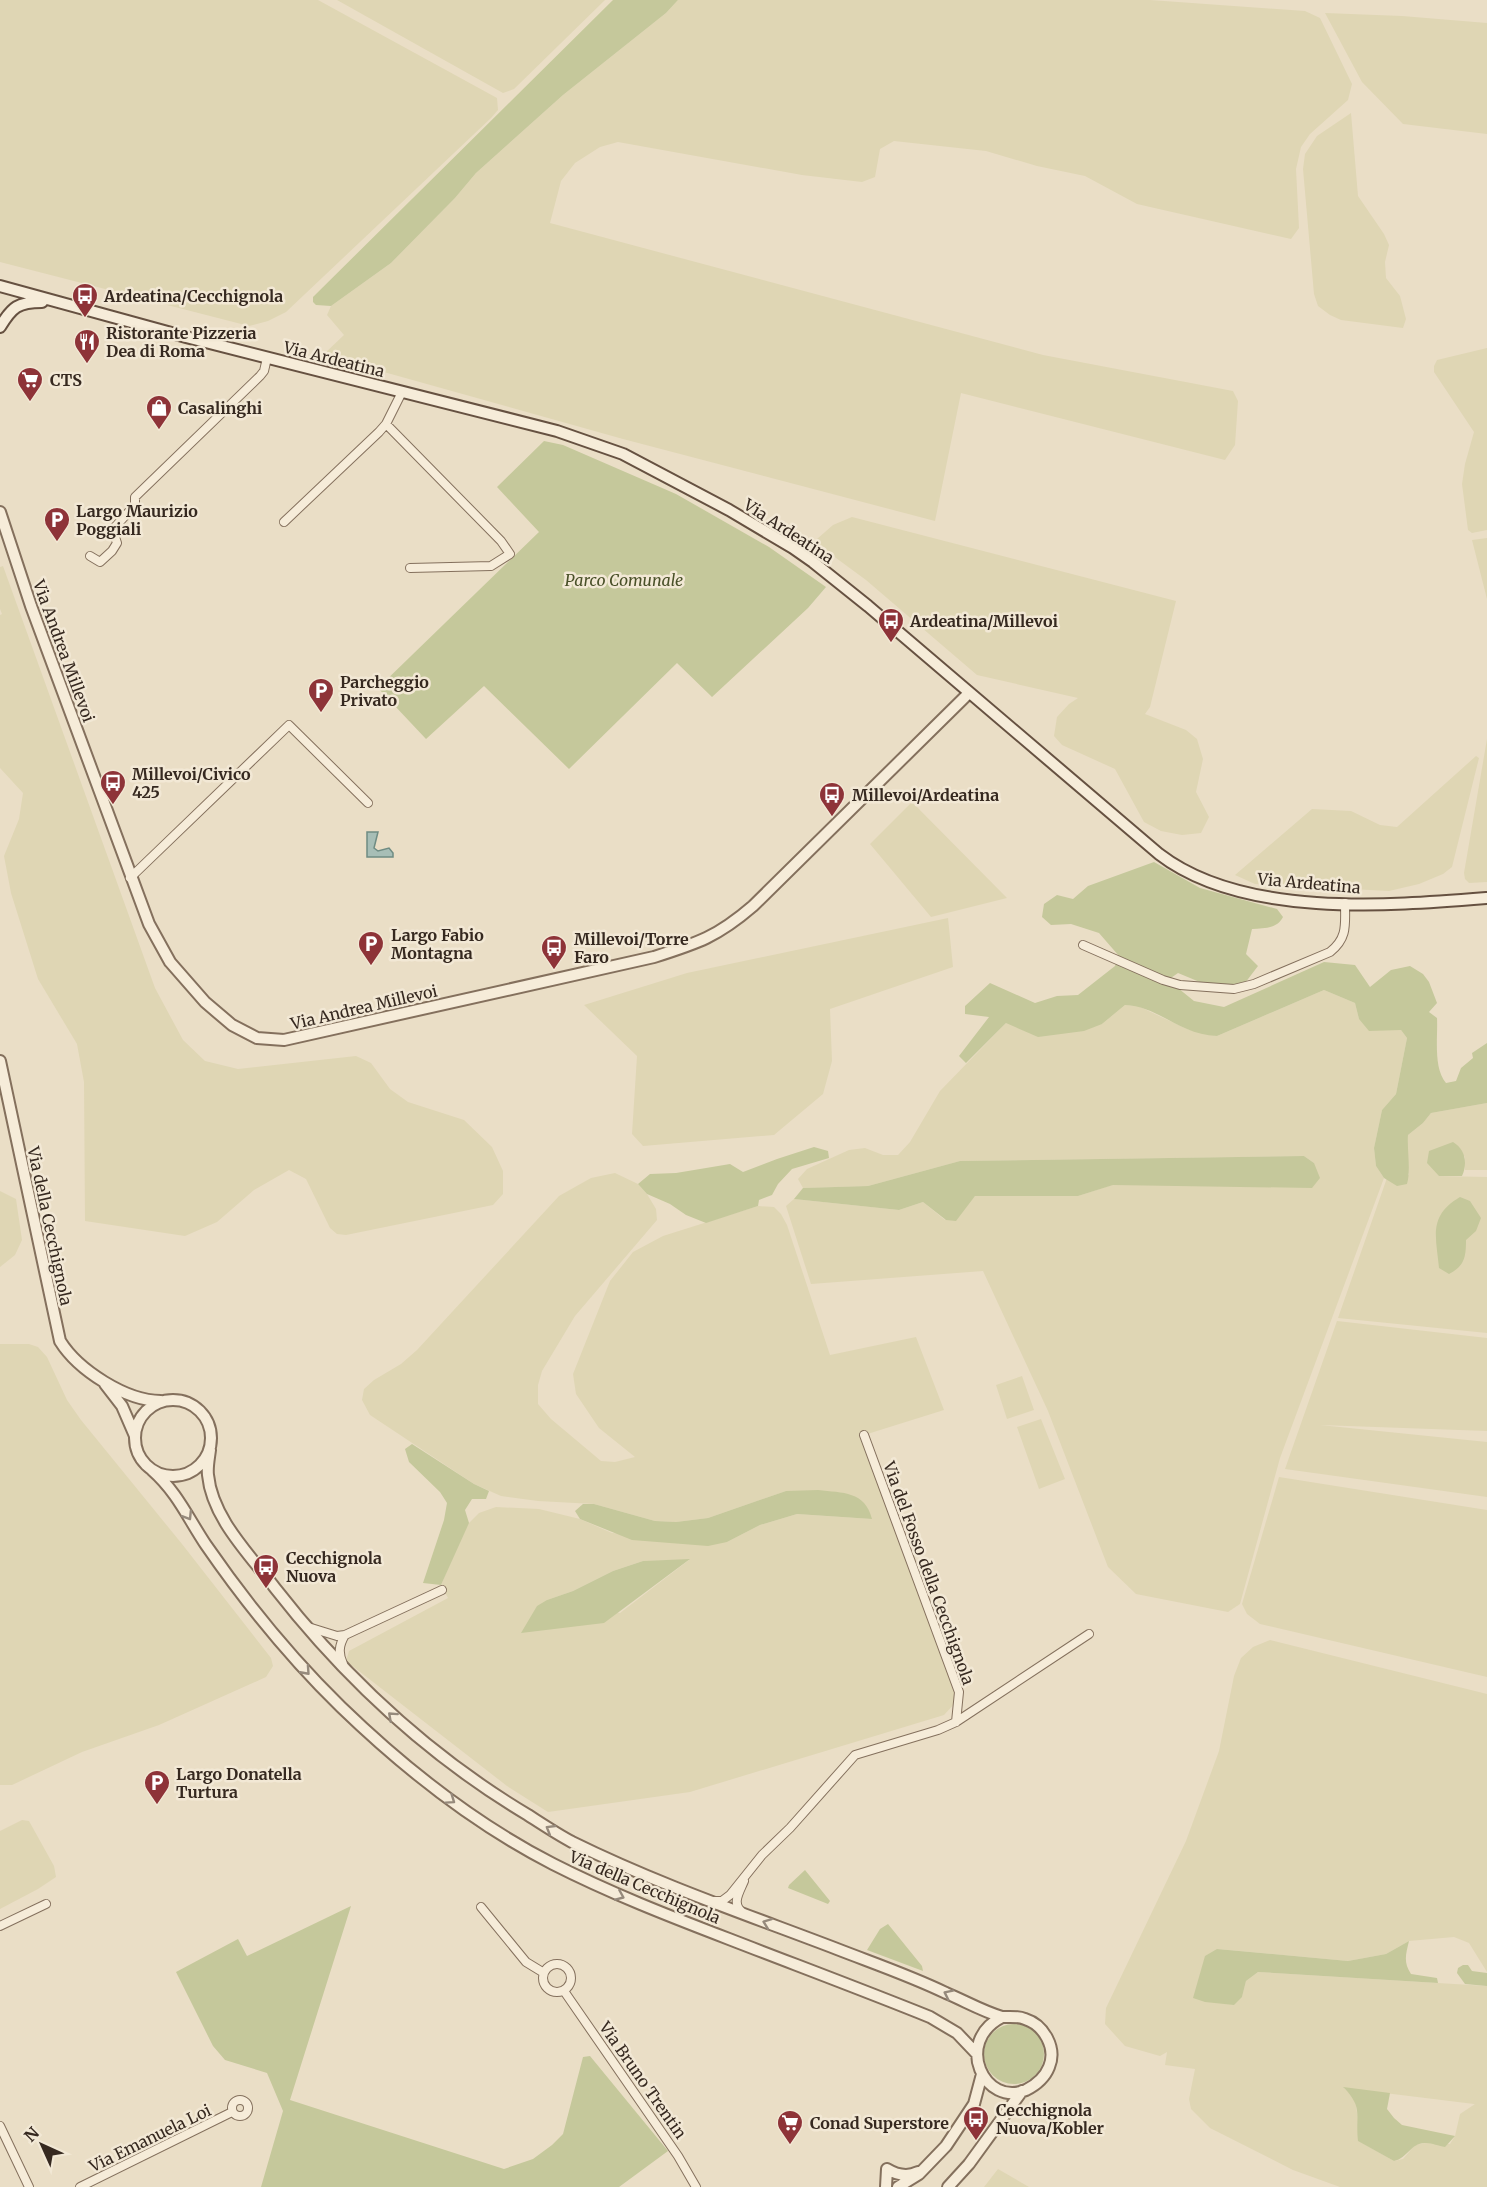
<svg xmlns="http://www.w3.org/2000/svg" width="1487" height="2187" viewBox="0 0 1487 2187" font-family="Merriweather,serif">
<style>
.farmland{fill:#dfd6b4;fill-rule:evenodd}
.green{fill:#c5c89b}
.water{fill:#a7beb6;stroke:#6f8c83;stroke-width:1.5}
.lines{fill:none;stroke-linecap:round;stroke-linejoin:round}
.minor-casing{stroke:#84705d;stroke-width:10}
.tertiary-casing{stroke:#84705d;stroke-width:14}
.secondary-casing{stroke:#665141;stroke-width:14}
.minor{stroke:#f6ecd9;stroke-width:8}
.tertiary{stroke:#f6ecd9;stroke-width:10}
.secondary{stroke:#f6ecd9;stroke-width:10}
.oneway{stroke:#968a7c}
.labels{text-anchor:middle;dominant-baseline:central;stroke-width:5;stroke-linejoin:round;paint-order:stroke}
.poi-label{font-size:16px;font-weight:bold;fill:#362920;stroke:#f2e8d5;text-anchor:start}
.street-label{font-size:16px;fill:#362920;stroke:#f2e8d5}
.park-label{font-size:16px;font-style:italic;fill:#495028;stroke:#f2e8d5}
</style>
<rect width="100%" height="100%" fill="#eadec6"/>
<path class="farmland" d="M0 0H318L497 98 498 110 491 118 286 312 268 321 249 326 0 262Z
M337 0H605L514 89 503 93Z
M678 0H1150L1305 11 1320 18 1352 84 1348 100 1310 134 1301 147 1296 169 1299 228 1291 239 1137 204 1085 176 1037 166 986 151 894 141 880 149 875 177 862 182 802 175 618 142 600 147 575 163 561 181 550 223 1043 355 1233 391 1238 401 1235 445 1225 460 961 393 935 521 623 439 323 355 344 335 327 315 331 306 391 263 455 198 476 173 563 95 666 13Z
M1325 13 1402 16 1487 23V134L1403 124 1362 82Z
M1351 113 1358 196 1384 234 1389 245 1385 262 1386 278 1400 296 1406 319 1403 328 1341 320 1330 315 1318 306 1314 294 1303 169 1305 154 1317 136Z
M1487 348V530L1472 533 1468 530 1462 484 1465 464 1474 432 1434 372V366L1437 360Z
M852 517 1176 601 1150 707 1145 714 1186 730 1197 739 1203 759 1196 792 1209 817 1201 833 1182 835 1161 831 1144 822 1115 769 1062 745 1054 736 1057 717 1069 704 1078 698 977 675 866 580 817 544V539L833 525Z
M1487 538V599L1472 540Z
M3 566 155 988 183 1040 205 1061 238 1069 356 1056 371 1063 390 1089 408 1102 464 1120 492 1147 503 1171V1194L493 1205 346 1235 337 1234 330 1228 306 1179 289 1170 254 1190 217 1222 185 1236 85 1221 84 1082 77 1044 38 979 11 893 4 856 19 819 23 793 0 768V615L2 614 0 609V567Z
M1487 739V882L1469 883 1465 879 1464 873Z
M1476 756 1479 758 1452 867 1443 874 1419 884 1389 891 1255 884 1235 875 1312 809 1351 811 1380 825 1397 827Z
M912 802 1007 898 931 917 870 844Z
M948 918 953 967 830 1009 832 1061 823 1094 774 1135 643 1146 632 1134 637 1056 584 1005 687 973Z
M1324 990 1355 1003 1359 1019 1401 1030 1407 1038 1396 1094 1382 1110 1374 1148 1376 1166 1384 1178 1280 1458 1240 1604 1228 1612 1136 1594 1108 1567 1048 1411 983 1271 811 1284 786 1206 794 1199 899 1210 923 1202 945 1220 975 1196H1078L1112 1185 1314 1163 1304 1156 960 1161 868 1186 803 1188 798 1179 807 1169 849 1150 865 1148 883 1155H898L910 1142 940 1091 1006 1023 1102 1024 1125 1005 1138 1006 1187 1029 1217 1036Z
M1487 1103V1170H1465V1156L1439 1176 1487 1177V1333L1338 1318 1388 1175H1409L1407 1156 1408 1135 1423 1123 1431 1113Z
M615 1173 638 1184 647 1194 656 1209 657 1220 575 1316 542 1371 538 1385V1404L551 1419 601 1461 615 1462 635 1457 599 1428 576 1394 573 1374 610 1281 633 1252 663 1236 758 1206 774 1207 781 1214 787 1225 830 1355 916 1337 944 1410 861 1436 955 1684 956 1702 944 1715 690 1792 548 1812 507 1786 346 1661 349 1651 448 1598 441 1585 463 1533 469 1523 479 1513 496 1507 539 1509 580 1519 612 1533 727 1542 760 1525 797 1514 872 1519 786 1491 708 1518 676 1522 655 1521 594 1504 538 1501 501 1496 474 1484 370 1415 362 1400 364 1389 374 1380 401 1364 417 1350 559 1196 591 1178ZM689 1560 620 1613 547 1600 573 1591 613 1571 643 1561Z
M0 1191 16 1199 22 1240 15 1255 0 1267Z
M1337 1321 1487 1338V1431L1320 1425 1487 1442V1497L1285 1469Z
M0 1344H29L38 1347 47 1357 67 1400 81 1420 182 1544 271 1658 273 1666 266 1677 159 1725 82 1752 12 1785H0Z
M1022 1376 1034 1410 1007 1419 996 1385Z
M1041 1419 1065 1479 1039 1489 1017 1427Z
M1279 1477 1487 1510V1677L1260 1624 1247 1614 1242 1604Z
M1270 1640 1487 1694V1972L1469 1943 1454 1937 1409 1941 1386 1954 1348 1961 1217 1949 1242 1997 1246 1981 1258 1972 1487 1986V2187H1340L1293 2170 1210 2128 1191 2109 1189 2099 1195 2069 1165 2065 1167 2052 1160 2056 1125 2046 1105 2024 1106 2008 1186 1841 1219 1751 1234 1676 1241 1658 1253 1647ZM1344 2088 1474 2104H1475L1460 2114 1455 2136 1450 2144 1425 2143 1415 2145 1403 2159 1394 2161 1359 2141 1358 2119 1355 2100Z
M22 1820 29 1821 54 1866 56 1877 38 1889 0 1909V1831Z
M998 2169 1029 2187H984Z"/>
<path class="green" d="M613 0H678L666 13 563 95 476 173 455 198 391 263 331 306 316 305 313 302V297Z
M544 441 563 445 676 494 769 547 826 587 808 608 712 697 677 663 569 769 484 686 426 739 378 688 539 532 497 487Z
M1154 862 1200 888 1277 909 1283 917C1277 929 1264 928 1252 929L1246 954 1258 966 1245 983 1219 990 1178 973 1168 980 1194 1001 1224 1007 1324 962 1355 965 1370 987 1391 970 1410 966 1423 974 1429 982 1437 1003 1429 1012 1437 1018C1438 1037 1433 1068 1446 1083L1456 1081 1461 1068 1473 1058 1472 1053 1487 1043V1103L1431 1113 1423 1123 1408 1135C1407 1150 1411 1171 1407 1184L1397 1186 1384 1178 1376 1166 1374 1148 1382 1110 1396 1094 1407 1038 1401 1030 1369 1031 1359 1019 1355 1003 1324 990 1217 1036C1180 1035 1158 1006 1125 1005L1102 1024 1084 1031 1038 1037 1006 1023 966 1063 959 1056 989 1017 965 1014V1006L990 983 1035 1003 1057 996 1078 995 1115 966 1119 956 1099 933 1071 924 1051 925 1042 917 1044 904 1057 895 1073 899 1088 886Z
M1453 1142C1465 1149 1468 1163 1462 1176H1439L1427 1163 1429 1151Z
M814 1147 828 1151 829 1158 792 1169 778 1184 772 1195 759 1200 758 1206 706 1223 686 1215 670 1204 647 1194 638 1184 650 1174 676 1173 730 1164 743 1172 777 1159Z
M1304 1156 1314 1163 1320 1178 1312 1188 1113 1185 1078 1196H975L956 1221 946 1220 923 1202 899 1210 794 1199 803 1188 868 1186 960 1161Z
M1460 1197 1470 1201 1481 1218 1476 1231 1466 1240C1466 1256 1465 1266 1449 1274L1439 1268C1436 1236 1428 1216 1460 1197Z
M412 1444 474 1484 489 1491 486 1499H472L465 1510 469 1523 441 1585 423 1583 444 1520 447 1503 440 1492 409 1462 405 1449Z
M818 1490C843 1493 865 1491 872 1519L797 1514 760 1525 727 1542 708 1546 632 1540 580 1519 575 1511 583 1504H594L655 1521 676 1522 708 1518 786 1491Z
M690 1559 604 1623 521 1633 537 1606 547 1600 573 1591 613 1571 643 1561Z
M805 1870 830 1901 828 1904 788 1888 789 1885Z
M351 1906 290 2100 504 2169 533 2159 552 2145 563 2134 583 2057 590 2056 668 2151 619 2187H261L283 2111 267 2073 225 2060 213 2046 176 1972 238 1939 247 1956Z
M888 1924 922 1966 923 1971 867 1950 880 1929Z
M1409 1941C1406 1954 1403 1962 1411 1974L1437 1978 1438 1983 1258 1972 1246 1981 1242 1997 1234 2005 1205 2002 1193 1998 1205 1956 1217 1949 1348 1961 1386 1954Z
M1463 1965H1468L1472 1971 1487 1973V1986L1465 1984 1457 1973 1458 1968Z
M984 2054a30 30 0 1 1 60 0a30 30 0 1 1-60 0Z
M1343 2087 1390 2093 1387 2109 1394 2118 1402 2125 1455 2136 1445 2147C1439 2146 1432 2143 1426 2143 1411 2142 1408 2158 1394 2161L1358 2141C1355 2115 1364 2108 1343 2087Z"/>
<path class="water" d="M367 832H378L374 848 378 851 389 848 393 853V857H367Z"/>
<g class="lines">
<defs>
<path id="minor" d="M386 424 501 541 510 554 491 566 410 568
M284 522 379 432 386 424 402 392
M90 556 100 562 112 551 117 543 113 531 114 528 135 505V497L260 376 264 371 267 358
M130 878 289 725 368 803
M1083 945 1163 980 1180 985 1234 989 1254 984 1330 952C1348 938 1345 924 1345 903
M864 1435 959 1692 956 1722
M308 1627 337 1636 345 1635 442 1590
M343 1664C338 1653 339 1645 345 1635
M713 1901H722L730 1895 762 1855 790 1828 855 1755 938 1730 956 1722 1089 1634
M481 1907 526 1962 544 1973
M743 1913C731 1904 739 1893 744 1881
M0 1926 46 1904
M543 1978a14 14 0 1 1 28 0a14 14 0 1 1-28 0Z
M564 1991 678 2156 696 2187
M232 2108a8 8 0 1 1 16 0a8 8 0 1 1-16 0Z
M0 2126 29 2187
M80 2187 232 2112"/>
<path id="tertiary" d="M0 512 31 606 149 924 170 962 205 1002 232 1025 257 1038 284 1040 654 957C698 943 717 937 753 906L969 693
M0 1061 60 1341C78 1370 126 1401 161 1401
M105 1384 122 1406 135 1436
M135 1438a38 38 0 1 1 76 0a38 38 0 1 1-76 0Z
M210 1450C209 1458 207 1467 208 1475 212 1518 250 1555 275 1588 346 1679 429 1756 528 1815 542 1824 557 1834 572 1842 657 1884 748 1915 837 1949 873 1963 911 1976 946 1993 965 2001 982 2011 1002 2017
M152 1470C177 1492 188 1518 206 1545 246 1603 291 1658 341 1707 404 1768 475 1824 553 1864 610 1893 669 1916 729 1939 796 1965 863 1990 930 2017L957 2033 977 2054
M1002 2017C1010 2017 1018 2016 1025 2019 1044 2025 1057 2048 1049 2067 1045 2077 1036 2085 1026 2090 985 2108 953 2042 1002 2017Z
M887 2169C897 2175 908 2177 918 2172
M886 2187 887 2169
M898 2187 919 2174 946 2146 974 2104 982 2074
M948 2187 969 2164 1022 2091"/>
<path id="secondary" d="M0 286 186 337 557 431 623 454 729 510 793 548 813 562 868 606 1159 854C1242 918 1388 906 1487 898
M0 327C12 307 18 302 42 302"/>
</defs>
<use href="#minor" class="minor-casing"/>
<use href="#tertiary" class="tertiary-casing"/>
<use href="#secondary" class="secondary-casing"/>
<use href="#minor" class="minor"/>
<use href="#tertiary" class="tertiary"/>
<use href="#secondary" class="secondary"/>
</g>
<defs><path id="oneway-chevron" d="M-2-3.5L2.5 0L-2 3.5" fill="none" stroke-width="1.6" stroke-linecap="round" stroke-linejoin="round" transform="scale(1.5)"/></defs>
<g class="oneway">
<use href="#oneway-chevron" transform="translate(188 1516) rotate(58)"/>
<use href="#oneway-chevron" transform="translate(306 1671) rotate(48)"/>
<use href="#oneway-chevron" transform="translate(392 1716) rotate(-138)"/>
<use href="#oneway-chevron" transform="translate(451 1800) rotate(35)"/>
<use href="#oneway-chevron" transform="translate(550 1829) rotate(-149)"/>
<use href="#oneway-chevron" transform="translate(620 1896) rotate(23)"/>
<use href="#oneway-chevron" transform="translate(767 1923) rotate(-159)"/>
<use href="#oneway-chevron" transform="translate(948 1994) rotate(-154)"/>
</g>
<defs>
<symbol id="bus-pin" viewBox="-11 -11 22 30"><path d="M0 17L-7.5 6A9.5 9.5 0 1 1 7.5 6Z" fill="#8e3338" stroke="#f2e8d5"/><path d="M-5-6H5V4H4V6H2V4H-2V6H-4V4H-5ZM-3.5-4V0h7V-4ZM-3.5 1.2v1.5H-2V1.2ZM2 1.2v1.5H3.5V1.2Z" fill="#fff"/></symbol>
<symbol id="restaurant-pin" viewBox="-11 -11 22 30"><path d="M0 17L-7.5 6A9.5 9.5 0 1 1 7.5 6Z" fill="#8e3338" stroke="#f2e8d5"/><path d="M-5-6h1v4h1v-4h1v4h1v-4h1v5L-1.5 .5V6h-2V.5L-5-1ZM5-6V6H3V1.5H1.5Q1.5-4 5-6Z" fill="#fff"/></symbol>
<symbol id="supermarket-pin" viewBox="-11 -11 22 30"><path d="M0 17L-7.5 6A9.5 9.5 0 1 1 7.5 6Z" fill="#8e3338" stroke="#f2e8d5"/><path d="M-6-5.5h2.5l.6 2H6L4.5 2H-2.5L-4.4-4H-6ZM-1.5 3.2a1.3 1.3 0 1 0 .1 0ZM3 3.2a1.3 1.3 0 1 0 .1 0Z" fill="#fff"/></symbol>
<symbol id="shop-pin" viewBox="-11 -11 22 30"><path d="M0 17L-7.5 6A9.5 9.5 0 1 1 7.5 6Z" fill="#8e3338" stroke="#f2e8d5"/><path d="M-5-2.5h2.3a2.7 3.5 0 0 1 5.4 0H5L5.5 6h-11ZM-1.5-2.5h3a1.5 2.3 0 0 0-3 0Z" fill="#fff"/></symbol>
<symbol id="parking-pin" viewBox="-11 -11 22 30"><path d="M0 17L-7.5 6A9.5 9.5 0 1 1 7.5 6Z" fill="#8e3338" stroke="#f2e8d5"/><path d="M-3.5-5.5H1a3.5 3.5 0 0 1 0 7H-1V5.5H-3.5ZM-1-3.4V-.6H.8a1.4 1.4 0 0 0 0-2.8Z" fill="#fff"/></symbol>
</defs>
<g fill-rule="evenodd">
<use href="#bus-pin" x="70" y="281" width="30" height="40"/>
<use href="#restaurant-pin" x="72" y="327" width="30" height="40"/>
<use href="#supermarket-pin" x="15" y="365" width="30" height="40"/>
<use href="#shop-pin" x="144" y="393" width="30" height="40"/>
<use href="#parking-pin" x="42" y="505" width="30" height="40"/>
<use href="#bus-pin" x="876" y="606" width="30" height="40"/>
<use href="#parking-pin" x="306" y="676" width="30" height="40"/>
<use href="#bus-pin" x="98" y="768" width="30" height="40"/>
<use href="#bus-pin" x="817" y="780" width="30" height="40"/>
<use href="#parking-pin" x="356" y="929" width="30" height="40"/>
<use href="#bus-pin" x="539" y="933" width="30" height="40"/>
<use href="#bus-pin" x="251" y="1552" width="30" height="40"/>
<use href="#parking-pin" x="142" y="1768" width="30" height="40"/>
<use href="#bus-pin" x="961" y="2104" width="30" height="40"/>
<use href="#supermarket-pin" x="775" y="2108" width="30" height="40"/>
</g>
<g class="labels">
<g class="poi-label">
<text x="104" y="296">Ardeatina/Cecchignola</text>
<text x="106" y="333">Ristorante Pizzeria<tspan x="106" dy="18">Dea di Roma</tspan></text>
<text x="50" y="380">CTS</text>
<text x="178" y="408">Casalinghi</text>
<text x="76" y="511">Largo Maurizio<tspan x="76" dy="18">Poggiali</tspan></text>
<text x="910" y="621">Ardeatina/Millevoi</text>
<text x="340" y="682">Parcheggio<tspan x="340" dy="18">Privato</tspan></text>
<text x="132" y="774">Millevoi/Civico<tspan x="132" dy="18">425</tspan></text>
<text x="852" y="795">Millevoi/Ardeatina</text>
<text x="391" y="935">Largo Fabio<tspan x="391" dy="18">Montagna</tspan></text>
<text x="574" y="939">Millevoi/Torre<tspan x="574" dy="18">Faro</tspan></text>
<text x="286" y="1558">Cecchignola<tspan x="286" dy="18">Nuova</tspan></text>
<text x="176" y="1774">Largo Donatella<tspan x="176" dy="18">Turtura</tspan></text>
<text x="996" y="2110">Cecchignola<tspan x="996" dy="18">Nuova/Kobler</tspan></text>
<text x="810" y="2123">Conad Superstore</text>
</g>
<g class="street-label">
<text transform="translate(334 359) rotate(14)">Via Ardeatina</text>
<text transform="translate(789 531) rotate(33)">Via Ardeatina</text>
<text transform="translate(64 651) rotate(70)">Via Andrea Millevoi</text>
<text transform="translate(1309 883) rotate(5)">Via Ardeatina</text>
<text transform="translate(364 1007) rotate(-13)">Via Andrea Millevoi</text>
<text transform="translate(50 1226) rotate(78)">Via della Cecchignola</text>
<text transform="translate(929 1573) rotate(70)">Via del Fosso della Cecchignola</text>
<text transform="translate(645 1887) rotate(23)">Via della Cecchignola</text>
<text transform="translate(643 2080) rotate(55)">Via Bruno Trentin</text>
<text transform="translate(150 2138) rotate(-26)">Via Emanuela Loi</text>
</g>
<g class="park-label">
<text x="624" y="580">Parco Comunale</text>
</g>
</g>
<g transform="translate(42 2145) rotate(315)" stroke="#f2e8d5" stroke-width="4.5" paint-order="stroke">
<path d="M0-4.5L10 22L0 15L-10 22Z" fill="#362920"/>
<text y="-9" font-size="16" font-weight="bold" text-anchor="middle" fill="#362920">N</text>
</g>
</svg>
